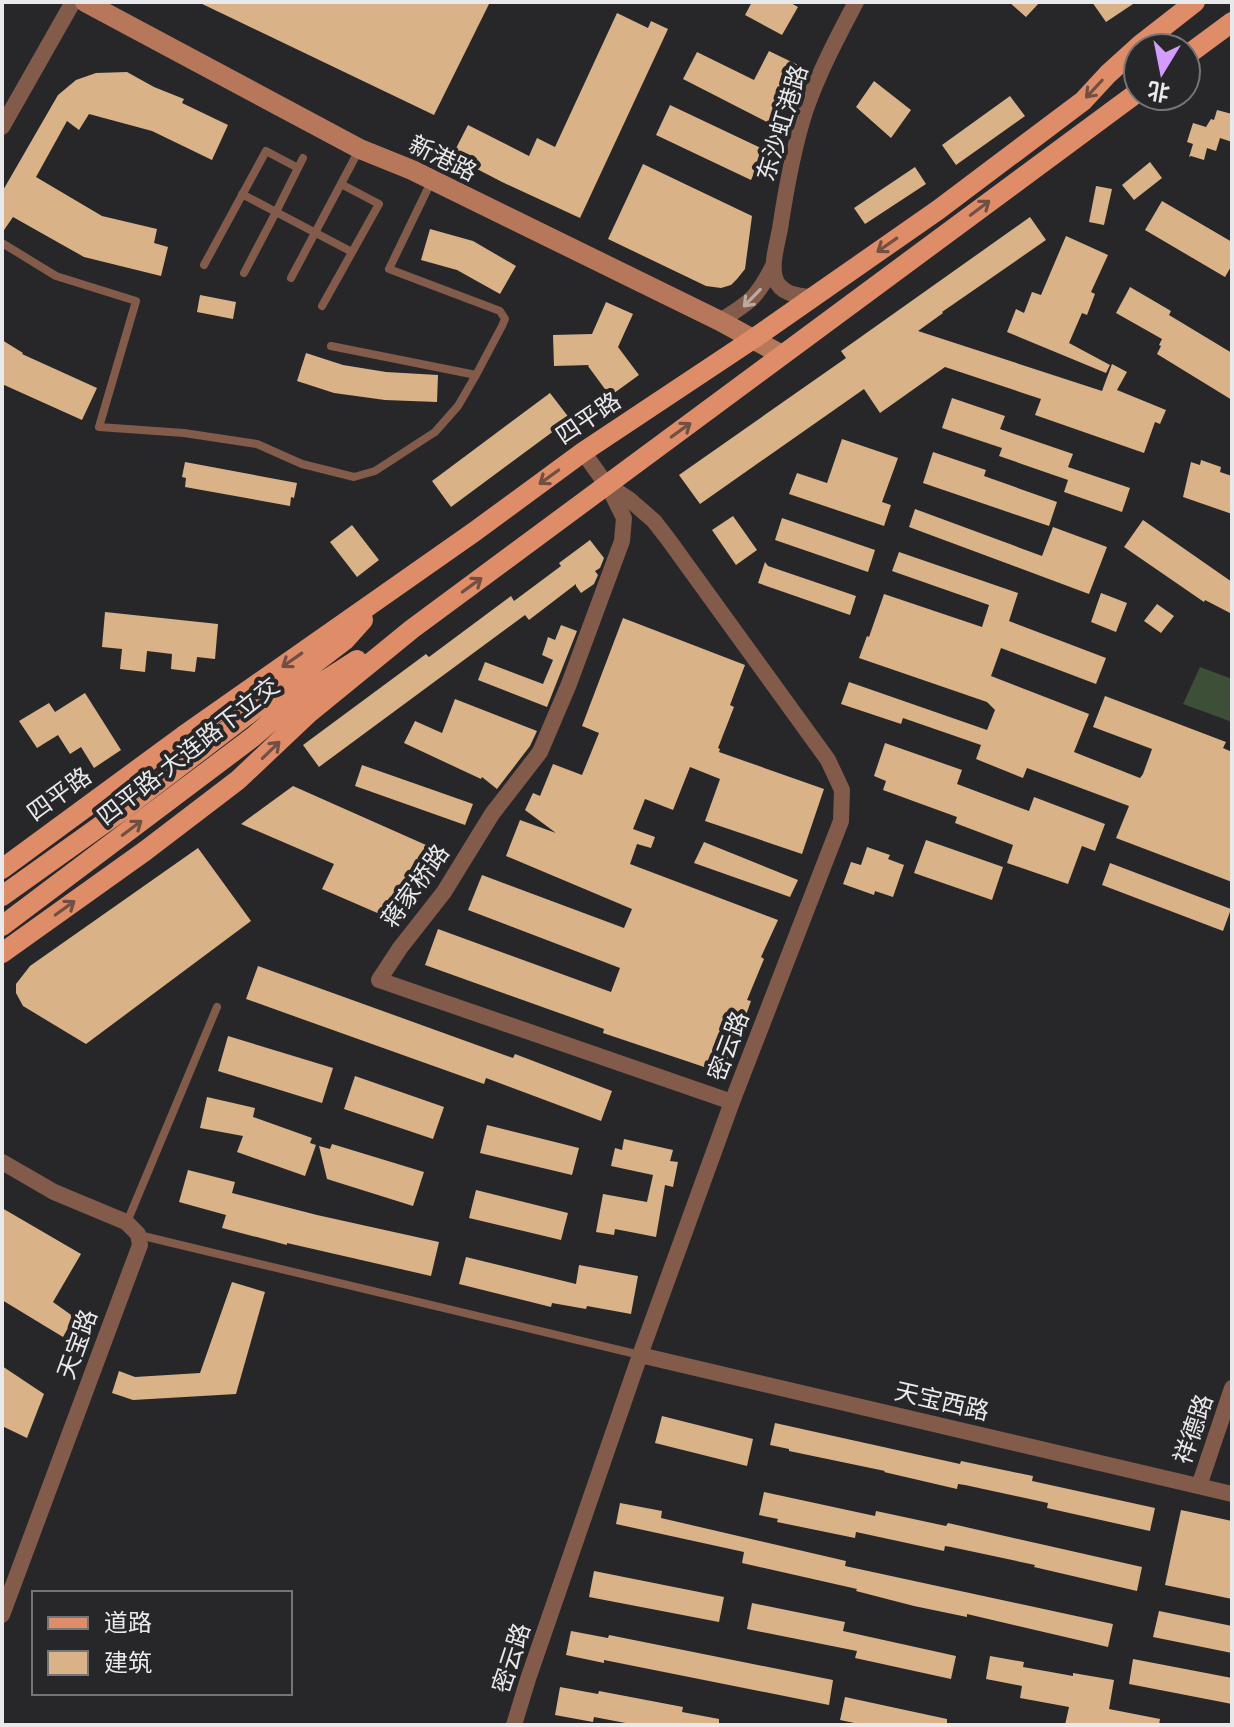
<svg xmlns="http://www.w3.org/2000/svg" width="1234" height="1727" viewBox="0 0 1234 1727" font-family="Ubuntu,'Noto Sans SC',sans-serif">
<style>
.green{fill:#3e4f37}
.building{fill:#dab288}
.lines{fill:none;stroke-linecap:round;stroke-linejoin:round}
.lane{stroke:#835b4a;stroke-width:8}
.street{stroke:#835b4a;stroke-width:16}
.secondary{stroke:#b7775b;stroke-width:20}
.primary{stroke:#df8c68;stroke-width:20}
.oneway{stroke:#714f43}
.oneway2{stroke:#bba9a3}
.labels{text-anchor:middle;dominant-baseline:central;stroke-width:8;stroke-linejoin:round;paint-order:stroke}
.street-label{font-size:24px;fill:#e9e9eb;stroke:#27272a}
</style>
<rect width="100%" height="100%" fill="#27272a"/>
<path class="green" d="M1200 667 1232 679V722L1183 704Z"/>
<path class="building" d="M198 2H490L434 115Z
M752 2H789L798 7 782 35 745 15Z
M1009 2H1040L1026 17Z
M1092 2H1136L1106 22Z
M617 13 648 28 651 21 668 29 580 218 502 182 452 156 468 125 529 156 537 138 555 147Z
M769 51 798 65 769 123 683 79 697 52 754 80Z
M127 72 154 87 184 99 182 103 228 125 212 160 152 131 89 114 79 130 67 121 36 177 102 216 157 229 154 243 168 247 161 276 84 257 13 217 2 233V192L58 95 76 80 96 73Z
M874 81 911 110 891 138 856 107Z
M1010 96 1025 116 956 165 942 145Z
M670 105 765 150 751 180 656 135Z
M1217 110 1232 114V142L1220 138 1216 151 1207 148 1204 160 1191 156 1189 157 1193 144 1187 142 1193 123 1206 127 1211 119 1214 120Z
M1150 162 1162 178 1134 200 1122 185Z
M643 164 752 216 745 269 737 279 731 285 721 288 706 286 608 239Z
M915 167 926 184 865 224 854 208Z
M1096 186 1112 189 1104 225 1089 222Z
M1162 201 1232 242V265L1225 277 1145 230Z
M1030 217 1046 240 942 312 943 313 918 331 1102 391 1112 364 1127 372 1117 390 1166 410 1160 424 1155 422 1144 453 1035 415 1041 399 945 367 880 413 864 389 700 504 679 475 846 358 841 351Z
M430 229 473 241 516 266 500 294 457 270 421 260Z
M1066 236 1108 255 1091 292 1095 294 1087 315 1082 313 1069 343 1110 365 1106 373 1007 332 1016 309 1024 313 1032 292 1041 295Z
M1130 287 1171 311 1169 315 1232 353V400L1157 354 1161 346 1159 345 1162 339 1116 313Z
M200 295 236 302 233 319 197 312Z
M606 302 633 314 618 347 639 375 610 396 588 366 589 365 554 366 553 335 592 334Z
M2 340 23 353 22 354 97 388 82 420 2 384Z
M306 353 343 365 386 372 438 375 437 402 385 400 334 393 297 381Z
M550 393 570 419 451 507 432 481Z
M952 398 1005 416 1000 429 1073 454 1068 467 1130 488 1122 512 1064 492 1068 480 999 456 1002 448 942 428Z
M842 439 898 458 882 502 891 505 884 526 789 494 797 473 827 483Z
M933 452 986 470 984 476 1057 502 1049 526 923 483Z
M1201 460 1221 467 1220 472 1232 476V514L1183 497 1191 462 1200 465Z
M185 462 297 483 294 498 291 497 290 506 185 487 186 478 182 477Z
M915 509 1042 556 1053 527 1107 547 1089 594 909 527Z
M733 516 757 550 736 565 712 530Z
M782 518 875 550 868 572 775 540Z
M1143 520 1232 582V614L1205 600 1204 602 1124 547Z
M352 525 379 560 357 577 330 542Z
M590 540 604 558 600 568 595 571 598 575 594 584 581 593 576 586V584L529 620 525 615 319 767 303 745 426 654 429 657 511 596 514 601 561 566 559 563Z
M899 552 1018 593 1009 621 1106 658 1096 684 1001 648 991 676 1089 714 1074 752 1140 778 1143 774 1152 749 1093 727 1105 696 1226 742 1223 748 1232 752V882L1116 838 1129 806 1027 768 1023 778 976 759 981 745 903 718 901 724 841 704 849 682 987 730 995 710 987 702 859 658 867 636 869 637 884 594 982 627 989 605 892 571Z
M765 562 768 566 856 596 850 615 758 583Z
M1101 593 1127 603 1116 632 1091 622Z
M1157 604 1174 616 1161 633 1144 621Z
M105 612 218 624 215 659 197 657 195 672 171 669 172 654 147 651 145 672 120 669 122 649 102 647Z
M623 618 745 665 730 705 734 707 718 748 720 749 719 752 824 789 802 854 705 821 720 779 690 767 673 810 645 799 633 829 655 837 651 848 637 844 630 864 778 920 761 957 764 959 747 1000 751 1001 725 1074 603 1033 604 1029 425 965 438 929 611 992 620 968 468 910 482 875 624 928 632 909 506 856 520 820 556 833 525 810 533 793 540 796 553 764 582 775 599 733 582 726Z
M561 625 577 631 547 707 478 680 485 662 543 684 553 660 542 655 548 637 555 640Z
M85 693 121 750 94 768 81 747 70 754 58 735 37 748 19 721 49 703 55 712Z
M455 699 537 731 530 746 497 789 482 777 481 779 404 743 415 721 442 733Z
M885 743 962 770 957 784 1029 811 1034 797 1105 824 1095 851 1082 846 1068 884 1007 863 1013 845 955 823 957 817 883 790 886 781 874 776Z
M362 765 473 804 465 825 355 786Z
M293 786 426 845 400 902 390 897 382 915 322 889 334 864 241 824Z
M926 840 1003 867 992 900 914 873Z
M704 842 798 880 790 897 694 863Z
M867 847 890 855 888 859 904 865 893 897 875 891 874 895 843 884 851 862 861 865Z
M198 848 251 921 86 1044 23 1006 16 993V984L30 966Z
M1110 863 1231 909 1223 931 1102 885Z
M258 966 513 1058 515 1054 612 1091 601 1121 486 1078 484 1084 246 999Z
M228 1036 333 1068 322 1103 218 1071Z
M355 1076 444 1107 433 1139 344 1109Z
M207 1097 255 1108 253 1117 312 1138 310 1143 316 1145 305 1176 237 1152 243 1136 200 1128Z
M487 1125 579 1148 572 1175 480 1153Z
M624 1139 673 1150 670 1161 678 1162 673 1187 665 1185 656 1237 615 1229 614 1235 596 1232 603 1194 647 1202 653 1175 611 1166 615 1148 622 1150Z
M332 1144 424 1172 413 1206 327 1179 319 1146 330 1149Z
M188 1170 235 1182 232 1193 317 1215 439 1242 431 1276 287 1243V1245L222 1228 226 1215 179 1202Z
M476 1190 568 1213 561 1240 469 1218Z
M2 1208 81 1254 53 1302 74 1317 63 1337 2 1300Z
M466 1257 576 1284 579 1265 638 1276 631 1314 587 1306 586 1309 552 1303 551 1307 459 1284Z
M232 1282 265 1292 236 1394 133 1400 112 1393 119 1371 135 1377 200 1373Z
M2 1366 44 1394 27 1438 2 1426Z
M662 1416 753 1439 747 1466 655 1443Z
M775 1423 960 1464 961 1461 1033 1476 1032 1481 1155 1508 1150 1531 1047 1508 1048 1503 965 1485 958 1484 957 1489 884 1472 885 1471 789 1451V1449L770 1445Z
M764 1492 875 1516 876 1511 946 1526 948 1523 1142 1567 1137 1591 1034 1567 1035 1565 951 1547 945 1546 944 1551 856 1532 855 1538 777 1522 778 1519 759 1515Z
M620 1503 662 1511 661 1518 846 1561 845 1566 1113 1624 1108 1647 967 1614V1617L914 1606 856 1591 857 1589 742 1563 744 1552 616 1524Z
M1181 1510 1232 1521V1599L1165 1585Z
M594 1571 724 1597 719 1622 589 1597Z
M752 1603 845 1622 843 1631 956 1656 951 1679 855 1658 857 1651 747 1629Z
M1159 1611 1232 1626V1653L1153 1637Z
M571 1631 608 1638 609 1635 833 1680 829 1705 604 1660V1663L566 1655Z
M990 1656 1024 1662 1023 1667 1073 1676V1673L1114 1680 1109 1709 1160 1719 1159 1725H1065L1069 1707 1020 1698 1022 1686 986 1679Z
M1133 1659 1232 1678V1704L1129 1684Z
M560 1687 598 1694 599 1691 683 1707 682 1712 719 1719V1725H636L594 1717 593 1722 555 1715Z
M845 1697 947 1719V1725H859V1724L840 1720Z"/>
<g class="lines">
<path class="lane" d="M242 194 276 212 303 158
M2 243 56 276 136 301 99 427 184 433 257 444 302 464 354 477 375 471 435 432 458 406 476 375
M204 265 266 151 298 168
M244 273 276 212 352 252
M291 278 359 150
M322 306 379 204 341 184
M331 346 476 375 502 326 505 319 500 311 389 269 431 182
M127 1222 217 1007
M139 1235 640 1355"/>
<path class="street" d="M2 127 73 2
M811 297C798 296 780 294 775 278 771 264 777 244 780 229 786 189 793 148 806 109 819 72 838 36 856 2
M720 321C750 302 756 299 773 266
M608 486 624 518 622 541 569 684 540 752 492 814 444 892 400 948 379 980 732 1102
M2 1162 54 1192 126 1222 138 1234 140 1245 2 1615
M640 1355 1232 1494
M1199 1486 1232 1388
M514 1725 528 1679 640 1355 732 1102 841 821 842 790 828 760 668 539 654 521 630 500 606 484 583 452"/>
<path class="secondary" d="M85 2 360 149 412 170 720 321 782 355"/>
<path class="primary" d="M1186 56 1232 22
M2 869 183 736 474 532 583 452 753 339 938 210 1083 101 1108 74 1140 45 1195 2
M2 896 124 809 345 640 363 620
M2 926 253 737 301 696 357 660
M2 953 145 851 238 780 309 713 412 629 1138 92"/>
</g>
<defs><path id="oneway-shaft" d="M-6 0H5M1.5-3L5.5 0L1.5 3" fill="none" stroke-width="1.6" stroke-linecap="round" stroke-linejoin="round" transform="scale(2)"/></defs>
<g class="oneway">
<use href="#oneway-shaft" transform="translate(1094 89) rotate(133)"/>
<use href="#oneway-shaft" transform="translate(980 208) rotate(-37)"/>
<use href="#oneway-shaft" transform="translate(887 245) rotate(145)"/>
<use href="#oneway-shaft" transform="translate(681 430) rotate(-36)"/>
<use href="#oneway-shaft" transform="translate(549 477) rotate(144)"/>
<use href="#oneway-shaft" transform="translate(472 585) rotate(-36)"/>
<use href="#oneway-shaft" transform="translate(292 660) rotate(145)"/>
<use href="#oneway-shaft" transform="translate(271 750) rotate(-44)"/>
<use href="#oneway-shaft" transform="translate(132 828) rotate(-37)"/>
<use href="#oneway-shaft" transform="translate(65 908) rotate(-36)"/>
</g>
<use class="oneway2" href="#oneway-shaft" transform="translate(752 298) rotate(134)"/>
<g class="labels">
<g class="street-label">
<text transform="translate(782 123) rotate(-73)">东沙虹港路</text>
<text transform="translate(443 158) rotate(26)">新港路</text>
<text transform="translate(588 418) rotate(-34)">四平路</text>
<text transform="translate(188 751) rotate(-38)">四平路-大连路下立交</text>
<text transform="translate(59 794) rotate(-36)">四平路</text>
<text transform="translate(415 886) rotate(-54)">蒋家桥路</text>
<text transform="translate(728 1046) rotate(-69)">密云路</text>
<text transform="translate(77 1344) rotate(-70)">天宝路</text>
<text transform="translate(942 1401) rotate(13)">天宝西路</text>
<text transform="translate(1193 1429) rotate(-71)">祥德路</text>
<text transform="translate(511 1658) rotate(-72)">密云路</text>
</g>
</g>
<rect width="1234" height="1727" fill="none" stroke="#e9e9eb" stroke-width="8"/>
<rect x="32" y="1591" width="260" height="104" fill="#27272a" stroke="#757577" stroke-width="2"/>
<rect x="48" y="1617" width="40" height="12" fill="#df8c68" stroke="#757577" stroke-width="2"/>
<text x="104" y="1631" font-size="24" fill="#e9e9eb">道路</text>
<rect x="48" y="1651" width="40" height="24" fill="#dab288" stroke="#757577" stroke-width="2"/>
<text x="104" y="1671" font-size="24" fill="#e9e9eb">建筑</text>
<g transform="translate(1162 72) rotate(190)"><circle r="38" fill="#27272a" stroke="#757577" stroke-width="2"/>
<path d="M0-6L14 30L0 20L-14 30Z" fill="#d49cfc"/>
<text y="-12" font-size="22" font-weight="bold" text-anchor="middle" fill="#e9e9eb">北</text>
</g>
</svg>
